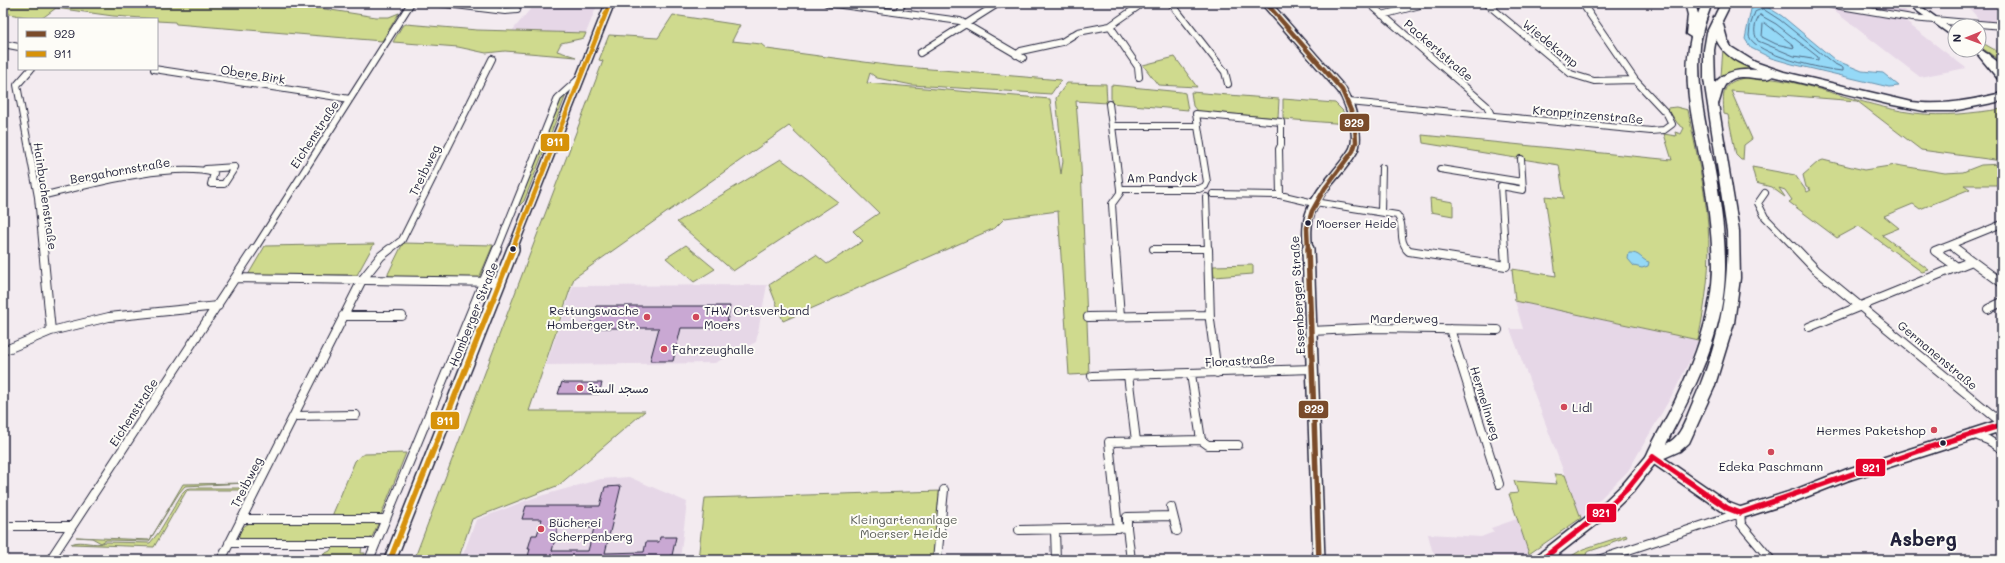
<svg xmlns="http://www.w3.org/2000/svg" width="2005" height="563" viewBox="0 0 2005 563" font-family="Mali,'Playpen Sans Arabic',sans-serif">
<style>
.built{fill:#e6d7e7}
.green{fill:#cfda8e;stroke:#787e64}
.water{fill:#95d9f7;stroke:#6790ac}
.lines{fill:none;stroke-linecap:round;stroke-linejoin:round}
.shore{stroke:#506b86;stroke-width:1}
.building{fill:#c9a8d3;stroke:#22223b;fill-rule:evenodd}
.street-far1-casing{stroke:#22223b;stroke-width:8}
.street-casing{stroke:#22223b;stroke-width:10}
.secondary-far1-casing{stroke:#22223b;stroke-width:11}
.secondary-casing{stroke:#22223b;stroke-width:14}
.primary-casing{stroke:#22223b;stroke-width:3}
.highway-casing{stroke:#22223b;stroke-width:3}
.street-far1{stroke:#fdfcf7;stroke-width:6}
.street{stroke:#fdfcf7;stroke-width:8}
.secondary-far1{stroke:#fdfcf7;stroke-width:8}
.secondary{stroke:#fdfcf7;stroke-width:11}
.primary{fill:#fdfcf7;fill-rule:evenodd}
.highway{fill:#fdfcf7;fill-rule:evenodd}
.bus-1-far1-casing{stroke:#fdfcf7;stroke-width:7}
.bus-1-casing{stroke:#fdfcf7;stroke-width:8}
.bus-2-far1-casing{stroke:#fdfcf7;stroke-width:7}
.bus-2-casing{stroke:#fdfcf7;stroke-width:8}
.bus-3-casing{stroke:#fdfcf7;stroke-width:8}
.bus-1-far1{stroke:#7a4b2a;stroke-width:4.5}
.bus-1{stroke:#7a4b2a;stroke-width:5.5}
.bus-2-far1{stroke:#d79209;stroke-width:4.5}
.bus-2{stroke:#d79209;stroke-width:5.5}
.bus-3{stroke:#e4002b;stroke-width:5.5}
.bus-dot{fill:#22223b;stroke:#fdfcf7;stroke-width:1.5}
.poi-dot{fill:#d1495b;stroke:#fdfcf7;stroke-width:1.5}
.labels{text-anchor:middle;dominant-baseline:central;stroke-width:4;stroke-linejoin:round;paint-order:stroke}
.bus-label{font-size:11px;fill:#22223b;stroke:#fdfcf7;text-anchor:start}
.street-label{font-size:12px;fill:#22223b;stroke:#fdfcf7}
.poi-label{font-size:12px;fill:#22223b;stroke:#fdfcf7;text-anchor:start}
.park-label{font-size:12px;fill:#565954;stroke:#fdfcf7}
.near-district-label{font-size:19px;font-weight:bold;fill:#22223b;stroke:#fdfcf7}
.line-badge{stroke:#fdfcf7;stroke-width:1.5}
.badge-label{font-size:11px;text-anchor:middle;font-weight:bold;fill:#fff}
</style>
<rect width="100%" height="100%" fill="#f3ebf0"/>
<filter id="ink" filterUnits="userSpaceOnUse"><feTurbulence type="fractalNoise" baseFrequency=".025" numOctaves="2"/><feDisplacementMap in="SourceGraphic" scale="8" xChannelSelector="R" yChannelSelector="G"/><feConvolveMatrix kernelMatrix="1 2 1 2 8 2 1 2 1" color-interpolation-filters="sRGB"/></filter>
<g filter="url(#ink)">
<path class="built" d="M529 3H598L586 33 512 31 532 7 527 6Z
M1851 3H1895L1909 13H1897L1854 8Z
M1967 3H1988L2002 9V24L1982 23 1966 4Z
M1829 7 1875 16 1902 19 1966 68 1920 77Z
M767 285 756 342 715 363 546 365 573 286Z
M1515 301 1698 340 1691 358 1675 390 1628 471 1581 518 1510 329H1523Z
M629 477 687 502 680 560H461L476 520 533 498 601 479Z
M1517 519 1529 554 1518 560H1439L1432 550 1428 534 1481 537 1494 532 1491 528Z"/>
<path class="green" d="M3 3H286L376 17H389L399 13 382 41 176 24 175 22 157 21V19L113 16 56 8 41 19H38L3 13Z
M673 15 740 25 732 41 761 44 767 49 894 66 1061 80 1051 94 912 85 877 78 870 73 867 83 1050 99 1061 174 1063 161 1056 98 1067 83 1106 84 1107 103 1076 101 1081 166 1089 374 1069 375 1058 211 1005 218 995 228 783 321 769 285 816 255 827 264 863 241 853 231 879 213 789 126 574 278 529 411H645L559 485 472 519 458 560H414L603 61 599 60 609 35 658 38Z
M406 24 477 30 586 33 584 38 561 43 557 51 576 57 505 51 486 53 458 47 393 42 402 26Z
M1979 41 2002 54V62L1979 46Z
M1723 48 1759 70 1735 71 1721 76Z
M1175 57 1197 87 1158 85 1143 65Z
M1750 77C1804 78 1860 106 1914 113 1944 117 1972 113 2002 109V161L1921 150 1857 101 1731 91 1752 139 1744 145 1743 160H1741L1736 155 1728 115 1724 114C1722 89 1723 81 1750 77Z
M1111 85 1181 92 1185 93 1188 110 1111 103Z
M1191 92 1279 99 1278 118 1197 111 1193 106Z
M566 95 524 201 517 208 561 100Z
M1283 99 1335 103 1343 111 1347 124 1283 119Z
M1676 107 1688 110C1695 148 1705 186 1708 225 1711 264 1706 302 1698 340L1515 301 1512 269 1556 276 1545 196 1564 198 1559 165 1423 143 1422 135 1672 160 1664 134 1676 136 1675 132 1681 134 1684 128 1678 124 1667 108Z
M781 159 838 202 733 271 677 222Z
M1823 160 1864 170 1896 165 1945 173 1963 172 1981 165 2002 164V185H1964L1970 189 1920 209 1913 204 1884 216 1899 228 1882 235 1929 270 1922 272 1859 226 1837 238 1789 202 1792 200 1785 190 1779 188 1785 197 1771 187 1756 183 1752 167 1795 175 1807 192 1811 190 1806 187 1803 175 1818 162Z
M1430 198 1453 202V216L1431 212Z
M403 243 493 245 479 278 389 277 388 274Z
M374 244 357 275H248L265 246Z
M686 245 715 269 694 282 666 258Z
M1253 265V274L1214 277 1213 266Z
M406 453 381 515 379 516H332L355 461 360 456 365 454Z
M1554 474 1565 475 1581 518 1529 554 1509 494 1518 493 1514 481 1557 484Z
M247 483 185 486 179 493 149 541 106 540 101 543 92 538 76 537 150 540 183 484Z
M191 488H244L243 490H187L154 547 71 544C81 539 95 547 105 542L150 543 159 532 183 492 186 489Z
M942 491 935 560H698L705 498Z
M252 522H376L378 524 372 537 369 539 241 540 239 537C238 529 245 525 252 522Z
M1626 535 1627 537 1612 542 1611 544 1587 552 1585 558 1565 560 1583 549Z
M333 546H362L361 553H365L363 560H311L330 551Z"/>
<path class="water" d="M1764 5 1782 16 1835 60 1862 71 1883 73 1899 86 1889 87 1792 64 1771 58 1751 48 1745 39 1751 9 1756 6Z
M1629 253C1640 252 1641 260 1649 262L1648 266 1642 268 1634 266 1628 259Z"/>
<g class="lines">
<path class="shore" d="M1763 9 1780 20 1833 63 1843 68V71C1825 70 1755 55 1749 36L1750 26 1755 12Z
M1760 15 1776 24 1818 57V60L1794 56 1758 41C1752 32 1755 23 1760 15Z
M1765 23 1793 45 1794 48 1776 44 1762 37 1763 24Z"/>
</g>
<path class="building" d="M596 306H730L726 328H681L673 361H650L659 328H589Z
M562 382 565 383H602L599 394H558Z
M621 486 605 553 644 552 646 542H659L660 537H676L671 560H527L530 549H528L532 535H537L542 519H522L526 506H600L605 487ZM558 528H594L588 551H552Z"/>
<g class="lines">
<defs>
<path id="street-far1" d="M439 3 505 11 517 10
M827 3 960 21 1023 58
M1171 3 1225 72 1228 84
M1369 3 1487 106 1491 115
M1486 3 1571 74 1594 81 1635 80
M1823 3 1912 18 2002 26
M898 12 903 3
M1382 15 1428 3
M3 44 19 47
M920 53 999 3
M1016 55 1021 51 1062 42 1078 32 1110 26
M31 69 17 85 38 197 43 250
M154 69 350 99
M1139 77 1138 67 1110 26 1143 3
M1349 102 1651 131 1664 130 1672 124 1667 114 1635 80 1582 3
M1109 104 1112 126
M1197 126H1112L1120 189H1199L1205 186
M1440 169 1522 182
M1205 186 1207 182 1196 114 1281 122V145L1279 149 1280 195
M1765 193 1758 203 1765 217 1797 250
M1213 194 1280 195 1314 203
M38 197C83 186 171 161 214 173L211 184H224L235 167 206 169
M1206 197 1208 250
M1315 202 1397 215C1406 226 1397 240 1408 250
M1381 212 1382 168
M1950 245 2002 224
M1153 249H1208
M254 250 411 3
M389 250 402 240 492 59
M497 250 558 98 581 77
M1115 250 1112 204 1120 193V189
M1505 250 1501 186 1523 190 1521 159
M1937 250 1950 245 1957 250"/>
<path id="street" d="M43 249 51 331
M1115 249 1120 316
M1208 249 1210 320 1217 373
M1407 249 1409 251 1506 266 1505 249
M1796 249 1816 270 2002 423
M1940 249 1935 251 1957 267 1972 261
M1956 249 1972 261
M1972 261 2002 283
M236 278 500 282
M1988 309 2002 302
M343 316H402
M1088 317 1209 315
M1809 327 1957 267
M1450 329 1499 484
M1311 331 1375 328 1498 330
M3 351 51 331 109 317 218 306
M1128 375 1136 441
M1092 376 1313 369
M294 416 356 415
M1998 426 2002 444
M1973 434 1988 440 2002 449
M1201 440 1208 445H1238
M1171 507 1177 531
M241 519H386
M3 526H72
M1124 528H1127L1131 560
M1127 528V517L1173 516
M1019 530 1118 528 1109 442 1201 440 1191 374
M1055 531 1056 560
M229 543H376
M50 560 254 249
M221 560 362 280 381 256 390 249
M369 560 497 249
M937 560 944 490
M1598 560 1740 513 1741 524 1771 560"/>
<path id="secondary-far1" d="M1266 3 1342 90C1350 103 1361 137 1353 151 1340 173 1320 187 1311 211 1306 223 1307 237 1308 250
M512 250 610 3"/>
<path id="secondary" d="M1308 249 1319 560
M1653 457 1727 508 1740 513 1794 496 1847 475 2002 425
M390 560 513 249"/>
<path id="primary" d="M1906 3H1916L1955 31V38Z
M1979 48 2002 65V72L1972 50H1979Z
M1653 452 1657 453 1659 457 1657 461 1633 492 1609 515 1551 560H1534L1536 556 1599 507 1623 484 1649 453Z"/>
<path id="highway" d="M1685 3H1695L1698 14 1702 3H1712C1707 17 1701 31 1700 47 1696 87 1706 127 1714 166 1720 199 1725 232 1725 265 1726 330 1695 388 1666 444 1681 437 1685 421 1691 407 1717 350 1730 294 1727 231L1704 79V50L1707 32 1721 3H1731L1722 21 1727 39 1731 47 1755 62 1784 72 1912 102C1943 106 1971 100 2002 93V101L1953 111H1924L1888 104 1773 76C1763 85 1738 68 1725 85 1721 91 1721 98 1718 104L1739 231 1740 278 1734 323 1714 388 1689 443 1680 451 1653 463 1648 462 1646 457C1654 438 1666 420 1675 401 1695 359 1713 312 1713 265 1712 233 1708 200 1702 169 1694 126 1681 81 1691 37L1686 34 1688 15ZM1716 39C1723 56 1741 64 1757 70 1742 69 1725 70 1715 83L1714 50Z
M1984 53 1988 54 2002 70V80L1998 79 1979 56Z"/>
</defs>
<use href="#street-far1" class="street-far1-casing"/>
<use href="#street" class="street-casing"/>
<use href="#secondary-far1" class="secondary-far1-casing"/>
<use href="#secondary" class="secondary-casing"/>
<use href="#primary" class="primary-casing"/>
<use href="#highway" class="highway-casing"/>
<use href="#street-far1" class="street-far1"/>
<use href="#street" class="street"/>
<use href="#secondary-far1" class="secondary-far1"/>
<use href="#secondary" class="secondary"/>
<use href="#primary" class="primary"/>
<use href="#highway" class="highway"/>
<defs>
<path id="bus-1-far1" d="M1266 3 1342 90 1351 111 1355 127 1356 142 1353 151 1325 188 1312 211 1307 228 1308 250"/>
<path id="bus-1" d="M1308 249 1319 560"/>
<path id="bus-2-far1" d="M512 250 610 3"/>
<path id="bus-2" d="M390 560 513 249"/>
<path id="bus-3" d="M1653 457 1727 508 1740 513
M1740 513 1936 445 2002 425
M1541 560 1604 511 1628 488 1653 457"/>
</defs>
<use href="#bus-1-far1" class="bus-1-far1-casing"/>
<use href="#bus-1" class="bus-1-casing"/>
<use href="#bus-2-far1" class="bus-2-far1-casing"/>
<use href="#bus-2" class="bus-2-casing"/>
<use href="#bus-3" class="bus-3-casing"/>
<use href="#bus-1-far1" class="bus-1-far1"/>
<use href="#bus-1" class="bus-1"/>
<use href="#bus-2-far1" class="bus-2-far1"/>
<use href="#bus-2" class="bus-2"/>
<use href="#bus-3" class="bus-3"/>
</g>
</g>
<g class="bus-dot">
<circle cx="1308" cy="223" r="3.5"/>
<circle cx="513" cy="249" r="3.5"/>
<circle cx="1943" cy="443" r="3.5"/>
</g>
<g class="poi-dot">
<circle cx="647" cy="317" r="4"/>
<circle cx="696" cy="317" r="4"/>
<circle cx="664" cy="349" r="4"/>
<circle cx="580" cy="388" r="4"/>
<circle cx="1564" cy="407" r="4"/>
<circle cx="1934" cy="430" r="4"/>
<circle cx="1771" cy="452" r="4"/>
<circle cx="541" cy="529" r="4"/>
</g>
<g class="labels">
<g class="bus-label">
<text x="1316" y="223">Moerser Heide</text>
</g>
<g class="street-label">
<text transform="translate(1551 43) rotate(39)">Wiedekamp</text>
<text transform="translate(1439 50) rotate(41)">Packertstraße</text>
<text transform="translate(253 74) rotate(9)">Obere Birk</text>
<text transform="translate(1588 114) rotate(5)">Kronprinzenstraße</text>
<text transform="translate(314 134) rotate(-57)">Eichenstraße</text>
<text transform="translate(120 170) rotate(-10)">Bergahornstraße</text>
<text transform="translate(424 170) rotate(-64)">Treibweg</text>
<text transform="translate(1162 177) rotate(-1)">Am Pandyck</text>
<text transform="translate(46 196) rotate(82)">Hainbuchenstraße</text>
<text transform="translate(1297 295) rotate(-93)">Essenberger Straße</text>
<text transform="translate(473 314) rotate(-68)">Homberger Straße</text>
<text x="1404" y="318">Marderweg</text>
<text transform="translate(1938 355) rotate(40)">Germanenstraße</text>
<text transform="translate(1240 360) rotate(-3)">Florastraße</text>
<text transform="translate(1486 403) rotate(73)">Hermelinweg</text>
<text transform="translate(133 412) rotate(-57)">Eichenstraße</text>
<text transform="translate(246 482) rotate(-63)">Treibweg</text>
</g>
<g class="poi-label">
<text x="639" y="310" text-anchor="end">Rettungswache<tspan x="639" dy="14">Homberger Str.</tspan></text>
<text x="704" y="310">THW Ortsverband<tspan x="704" dy="14">Moers</tspan></text>
<text x="672" y="349">Fahrzeughalle</text>
<text x="588" y="388">مسجد السنة</text>
<text x="1572" y="407">Lidl</text>
<text x="1926" y="430" text-anchor="end">Hermes Paketshop</text>
<text x="1771" y="466" text-anchor="middle">Edeka Paschmann</text>
<text x="549" y="522">Bücherei<tspan x="549" dy="14">Scherpenberg</tspan></text>
</g>
<g class="park-label">
<text x="904" y="519">Kleingartenanlage<tspan x="904" dy="14">Moerser Heide</tspan></text>
</g>
<g class="near-district-label">
<text x="1923" y="538">Asberg</text>
</g>
</g>
<g class="line-badge">
<rect x="1339" y="113" width="31" height="19" rx="4" fill="#7a4b2a"/>
<rect x="540" y="133" width="30" height="19" rx="4" fill="#d79209"/>
<rect x="1298" y="400" width="31" height="19" rx="4" fill="#7a4b2a"/>
<rect x="430" y="411" width="30" height="19" rx="4" fill="#d79209"/>
<rect x="1855" y="458" width="31" height="19" rx="4" fill="#e4002b"/>
<rect x="1586" y="503" width="31" height="20" rx="4" fill="#e4002b"/>
</g>
<g class="badge-label">
<text x="1354" y="127">929</text>
<text x="555" y="146">911</text>
<text x="1314" y="413">929</text>
<text x="445" y="425">911</text>
<text x="1871" y="472">921</text>
<text x="1601" y="517">921</text>
</g>
<rect width="2005" height="563" fill="none" stroke="#fdfcf7" stroke-width="16"/>
<rect x="8" y="8" width="1989" height="547" fill="none" stroke="#22223b" stroke-width="1.5" filter="url(#ink)"/>
<rect x="18" y="18" width="140" height="52" fill="#fdfcf7" stroke="#a5a5ac"/>
<rect x="26" y="31" width="20" height="6" fill="#7a4b2a" stroke="#a5a5ac"/>
<text x="54" y="38" font-size="12" fill="#22223b">929</text>
<rect x="26" y="51" width="20" height="6" fill="#d79209" stroke="#a5a5ac"/>
<text x="54" y="58" font-size="12" fill="#22223b">911</text>
<g transform="translate(1967 38) rotate(269)"><circle r="19" fill="#fdfcf7" stroke="#a5a5ac"/>
<path d="M0-3L7 15L0 10L-7 15Z" fill="#d1495b"/>
<text y="-6" font-size="11" font-weight="bold" text-anchor="middle" fill="#22223b">N</text>
</g>
</svg>
